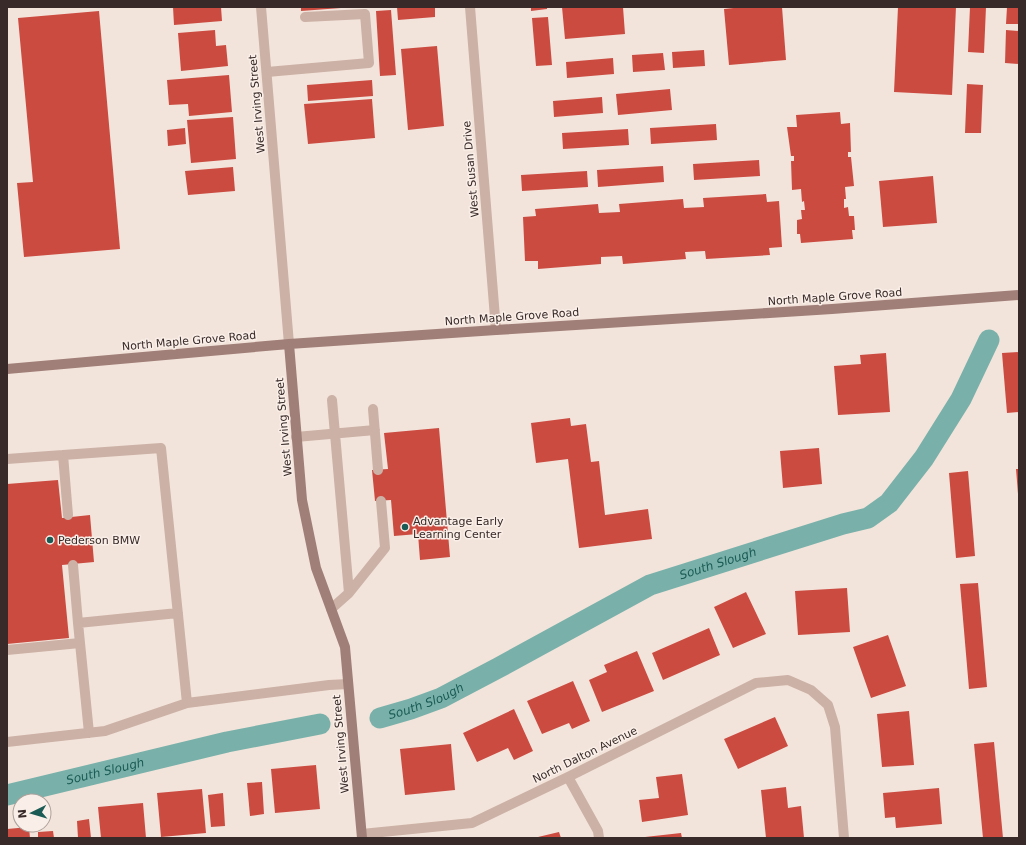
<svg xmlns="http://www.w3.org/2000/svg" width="1026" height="845" viewBox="0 0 1026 845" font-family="'DejaVu Sans',sans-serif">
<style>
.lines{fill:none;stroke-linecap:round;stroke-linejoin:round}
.canal{stroke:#79b1aa;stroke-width:21}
.building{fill:#cb4b41}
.lane{stroke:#ccb1a6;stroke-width:10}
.street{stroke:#ccb1a6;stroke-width:10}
.secondary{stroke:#a07f78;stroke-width:10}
.poi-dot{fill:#1b5b55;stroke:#faefe8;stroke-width:1.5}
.labels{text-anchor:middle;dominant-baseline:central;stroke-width:3;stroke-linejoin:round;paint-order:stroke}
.street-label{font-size:11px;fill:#382a28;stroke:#faefe8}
.poi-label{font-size:11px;fill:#382a28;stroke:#faefe8;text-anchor:start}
.water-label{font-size:12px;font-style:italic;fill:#1b5b55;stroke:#faefe8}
</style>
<rect width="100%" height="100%" fill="#f3e4db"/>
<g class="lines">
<g class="canal">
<path id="s1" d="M380 718 411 709 441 698 498 668 650 585 843 524 868 518 889 503 924 458 961 399 989 340"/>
<path id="s2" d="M7 795 227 742 320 724"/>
</g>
</g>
<path class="building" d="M173 7H221L222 21 174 25Z
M301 7H341V8L301 11Z
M397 7H435V17L398 20Z
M531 7H547V9L531 11Z
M562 7H623L625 34 565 39Z
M743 7H782L786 60 729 65 724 9Z
M898 7H956L952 95 894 92Z
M970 7H986L984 53 968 52Z
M1007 7H1019V24H1006Z
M391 10 396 75 380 76 376 11Z
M99 11 120 249 24 257 17 183 33 182 18 18Z
M548 17 552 65 536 66 532 18Z
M215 30 216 46 226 45 228 66 181 71 178 33Z
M1006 30 1019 31V64L1005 63Z
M437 46 444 126 408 130 401 49Z
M704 50 705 66 673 68 672 52Z
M663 53 665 70 633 72 632 55Z
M613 58 614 74 567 78 566 62Z
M229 75 232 112 189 116 188 104 169 105 167 80Z
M372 80 373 96 308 101 307 85Z
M967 84 983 85 981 133H965Z
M670 89 672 110 618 115 616 94Z
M602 97 603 113 554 117 553 101Z
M372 99 375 138 308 144 304 104Z
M840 112 841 124 850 123 851 152H848V157H851L854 186 845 187 846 199H844V208L848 207 849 216H854L855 230H852L853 239 801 243 800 234H797V220L802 219 801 210H805L804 201 802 202 801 189 792 190 791 161H794V156H791L787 127H797L796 115Z
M233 117 236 159 191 163 187 120Z
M716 124 717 140 651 144 650 128Z
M185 128 186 144 168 146 167 130Z
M628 129 629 145 563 149 562 133Z
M759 160 760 176 694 180 693 164Z
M663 166 664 182 598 187 597 170Z
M233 167 235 191 188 195 185 171Z
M587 171 588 187 522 191 521 175Z
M933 176 937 223 883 227 879 181Z
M766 194 767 202 779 201 782 247 769 248 770 255 706 259 705 251 685 252 686 259 623 264 622 256 601 257V264L538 269V261H525L523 217 536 216 535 209 598 204 599 213 620 212 619 204 683 199 684 208 704 207 703 198Z
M1019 352V412L1007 413 1002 353Z
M886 353 890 412 838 415 834 366 861 364 860 355Z
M570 418 571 426 586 424 591 462 599 461 605 515 648 509 652 539 579 548 568 459 536 463 531 423Z
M439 428 450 557 420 560 418 534 394 536 391 500 375 501 372 470 388 469 384 433Z
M819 448 822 484 783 488 780 451Z
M1016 469H1019V494H1018Z
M968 471 975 556 956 558 949 473Z
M58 480 62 518 90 515 94 562 62 565 69 638 7 644V484Z
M978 583 987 687 969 689 960 584Z
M847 588 850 632 798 635 795 591Z
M746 592 766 634 733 648 714 607Z
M709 628 720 655 663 680 652 653Z
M888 635 906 686 871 698 853 647Z
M637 651 654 691 602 712 589 680 607 672 604 665Z
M573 681 590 721 572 729 569 723 542 734 527 701Z
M514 709 533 751 514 760 508 748 477 762 463 733Z
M909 711 914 765 882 767 877 714Z
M775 717 788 746 738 769 724 739Z
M994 742 1003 838H983L974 744Z
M451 744 455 790 405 795 400 749Z
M316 765 320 809 275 813 271 769Z
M682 774 688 815 642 822 639 800 659 798 656 777Z
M262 782 264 814 250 816 247 783Z
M786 787 788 808 801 806 804 838H766L761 790Z
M939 788 942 824 896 828 895 817 885 818 883 793Z
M202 789 206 833 161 837 157 793Z
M223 793 225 826 211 827 208 795Z
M143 803 146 838H101L98 807Z
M89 819 91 838H78L77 821Z
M29 827 30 838H7V829Z
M53 831 54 838H38V832Z
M559 832 561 838H538V837Z
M681 833 682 838H645V837Z"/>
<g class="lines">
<path class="lane" d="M267 72 369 63 365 14 305 17
M373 409 378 470
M296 437 375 430
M63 455 68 515
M7 459 161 448 187 703 329 685 348 684
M73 565 78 623
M349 593 385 548 381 501
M331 609 349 593 332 400
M80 643 89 733
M7 650 80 643 78 623 178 613
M7 742 105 731 187 703"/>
<path class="street" d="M261 7 289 344
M470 7 496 330
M568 777 598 831 599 838
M362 834 472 823 568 777 756 683 788 680 811 690 828 705 835 727 844 838"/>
<path class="secondary" d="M289 344 302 500 316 568 345 647 362 838
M7 369 289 344 496 330 832 309 1019 295"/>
</g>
<g class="poi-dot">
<circle cx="405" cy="527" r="4"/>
<circle cx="50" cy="540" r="4"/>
</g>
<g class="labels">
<g class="street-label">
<text transform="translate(257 104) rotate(-95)">West Irving Street</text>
<text transform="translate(471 169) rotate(-95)">West Susan Drive</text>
<text transform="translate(835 297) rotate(-4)">North Maple Grove Road</text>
<text transform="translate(512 317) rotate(-4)">North Maple Grove Road</text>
<text transform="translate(189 341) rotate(-5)">North Maple Grove Road</text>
<text transform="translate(284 427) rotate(-95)">West Irving Street</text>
<text transform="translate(341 744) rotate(-95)">West Irving Street</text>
<text transform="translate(585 755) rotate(-26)">North Dalton Avenue</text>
</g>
<g class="poi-label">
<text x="413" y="521">Advantage Early<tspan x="413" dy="13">Learning Center</tspan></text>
<text x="58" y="540">Pederson BMW</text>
</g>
<g class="water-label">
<text stroke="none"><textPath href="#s1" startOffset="373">South Slough</textPath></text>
<text stroke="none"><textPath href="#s1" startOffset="49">South Slough</textPath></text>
<text stroke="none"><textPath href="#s2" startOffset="101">South Slough</textPath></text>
</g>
</g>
<rect width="1026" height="845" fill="none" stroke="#382a28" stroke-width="16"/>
<g transform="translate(32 813) rotate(265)"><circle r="19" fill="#faefe8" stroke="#aca09b"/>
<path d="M0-3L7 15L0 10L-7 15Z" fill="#1b5b55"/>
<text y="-6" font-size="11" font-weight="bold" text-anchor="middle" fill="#382a28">N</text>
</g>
</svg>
